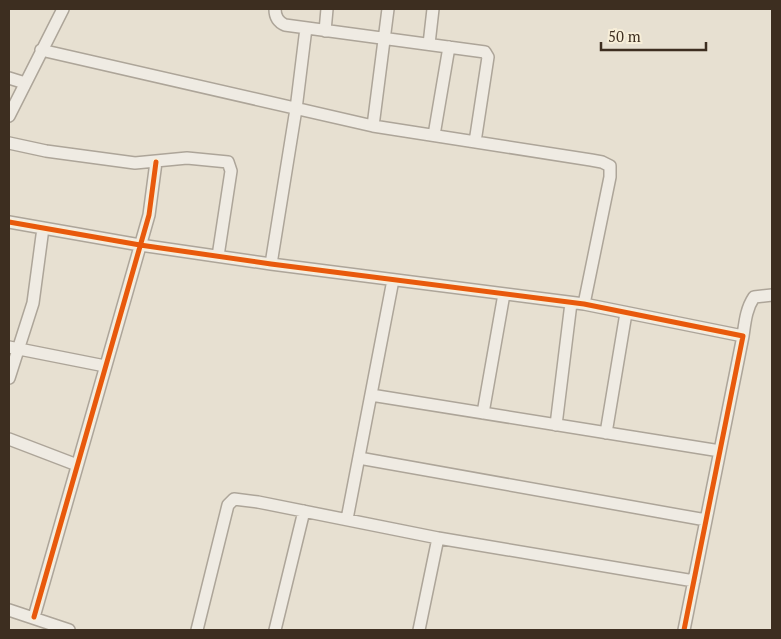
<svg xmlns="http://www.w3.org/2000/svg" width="781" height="639" viewBox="0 0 781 639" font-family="'PT Serif',serif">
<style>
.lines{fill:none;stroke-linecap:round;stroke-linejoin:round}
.minor-casing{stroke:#ada599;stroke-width:14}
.minor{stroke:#efebe3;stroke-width:11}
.cycleway-casing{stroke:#f7eed8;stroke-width:8}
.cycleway{stroke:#e8590c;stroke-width:5}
</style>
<rect width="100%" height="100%" fill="#e7e0d1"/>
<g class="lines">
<defs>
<path id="minor" d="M275 9C275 16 278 22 285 25L485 52 488 57 475 142
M325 31 327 9
M429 44 433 9
M41 50 373 126 388 9
M9 78 25 83
M9 116 63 9
M373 126 591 160 602 162 610 166V177L584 304
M434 135 449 47
M9 143 46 151 135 163 187 158 228 162 231 171 218 256
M9 222 140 245 271 264 584 304 743 336 684 630
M271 264 296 109 306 28
M743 336C745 322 746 309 754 297L772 295
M9 347 105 366
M9 378 33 303 43 228
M371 395 720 451
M483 413 504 294
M556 425 571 303
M606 433 626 313
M9 439 77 465
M359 458 706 520
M347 519 393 280
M9 610 69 630
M34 617 149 215 156 162
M197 630 228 505 234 499 258 502 438 538
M275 630 304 511
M419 630 438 538 694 581"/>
</defs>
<use href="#minor" class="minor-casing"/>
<use href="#minor" class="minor"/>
<defs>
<path id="cycleway" d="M9 222 140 245 271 264 584 304 743 336 684 630
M34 617 149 215 156 162"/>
</defs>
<use href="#cycleway" class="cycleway-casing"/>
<use href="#cycleway" class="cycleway"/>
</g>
<rect width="781" height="639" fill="none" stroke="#3d2e20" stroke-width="20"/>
<path d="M601 42v8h105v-8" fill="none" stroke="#3d2e20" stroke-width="2.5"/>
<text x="608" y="42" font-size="15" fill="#3d2e20" stroke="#f7eed8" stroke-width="4" paint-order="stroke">50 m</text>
</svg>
